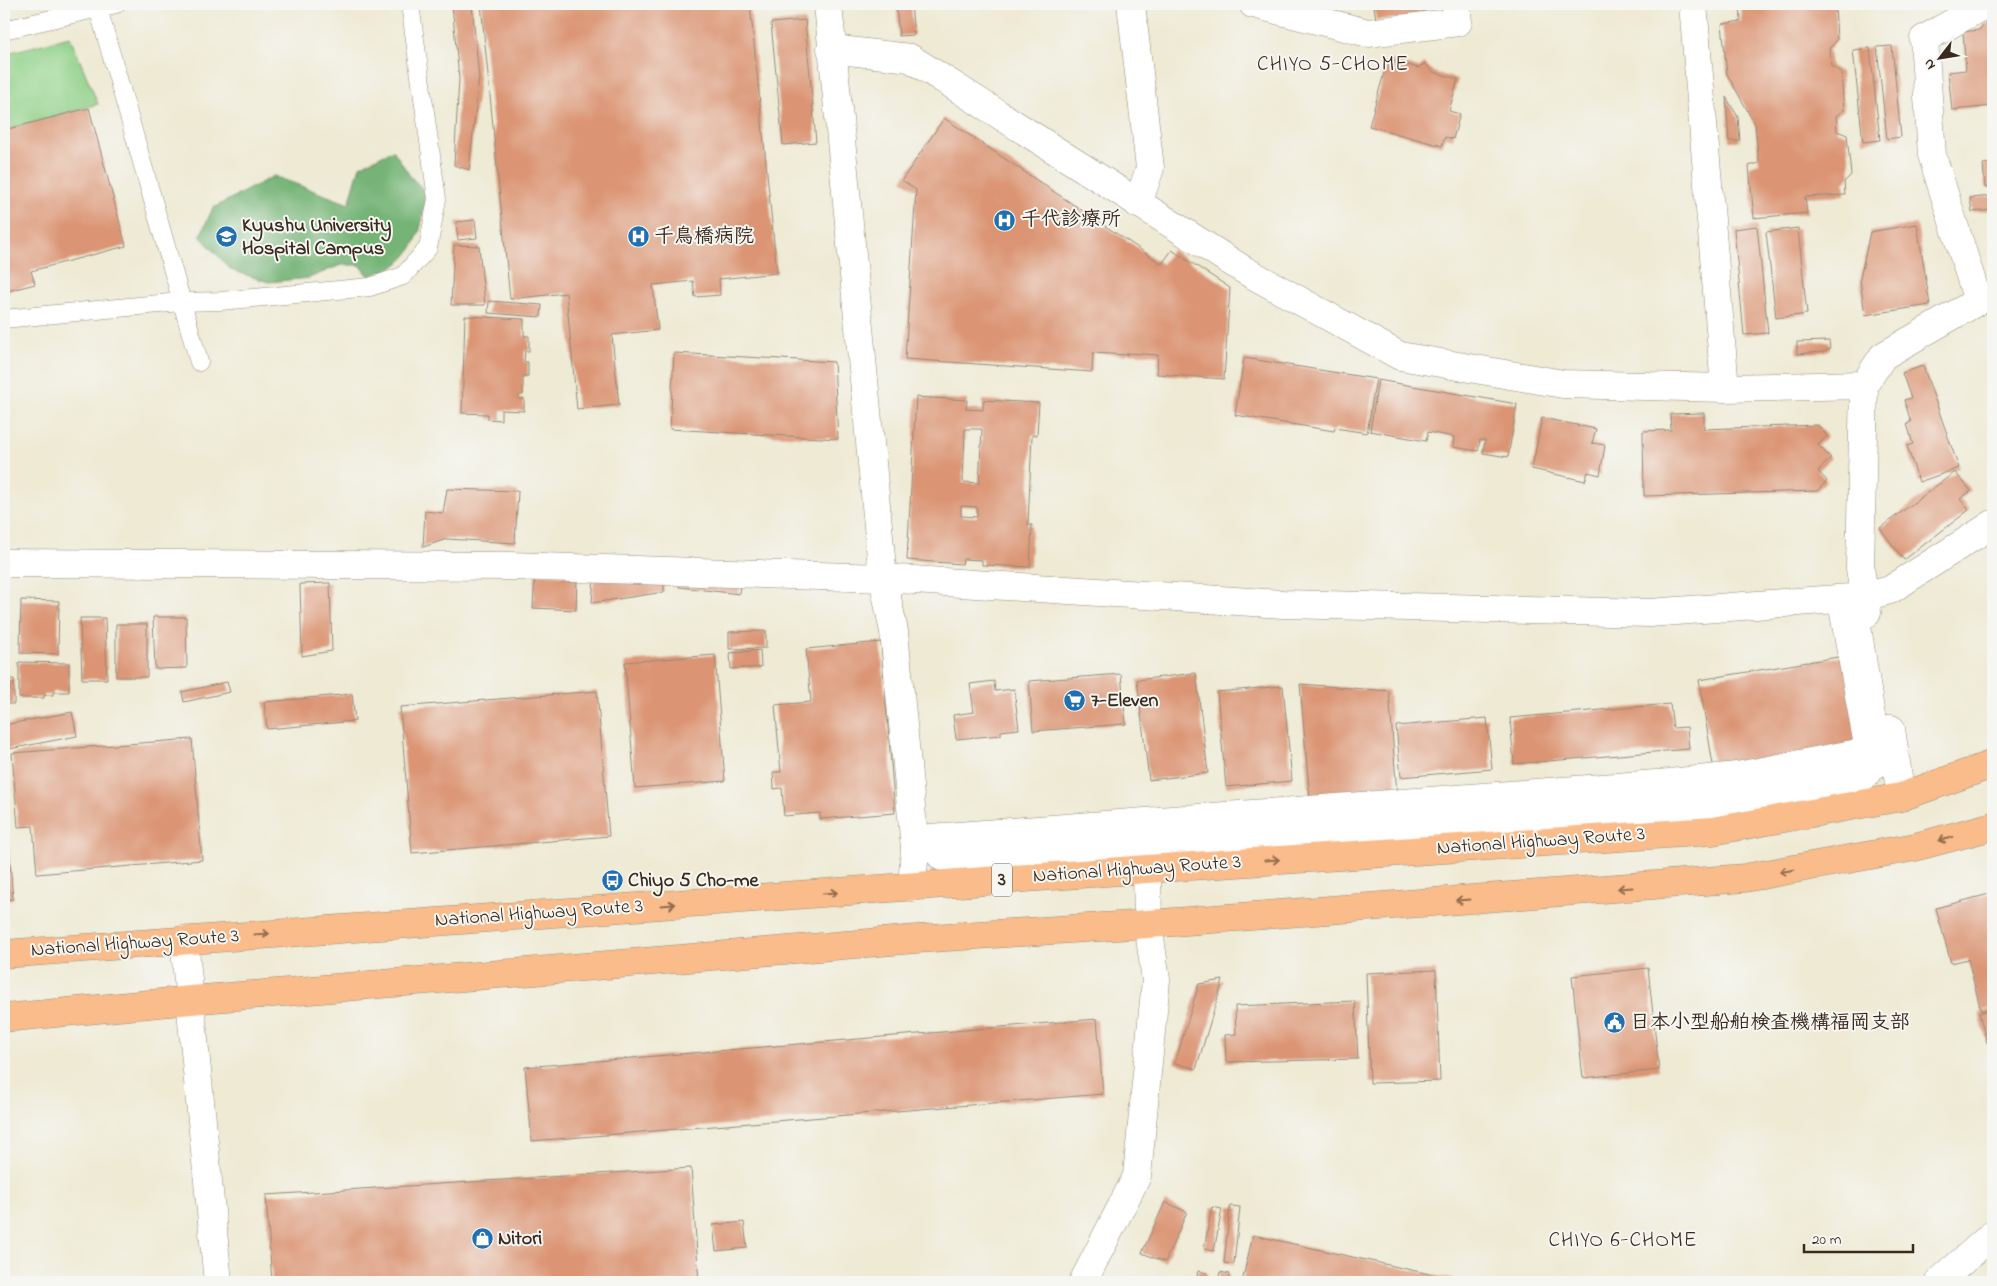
<svg xmlns="http://www.w3.org/2000/svg" width="1997" height="1286" viewBox="0 0 1997 1286" font-family="'Indie Flower','Klee One',sans-serif">
<style>
.green{fill:#92d28a;stroke:#667e54}
.forest{fill:#75b476;stroke:#586f4a}
.building{fill:#db9575;fill-rule:evenodd}
.lines{fill:none;stroke-linecap:round;stroke-linejoin:round}
.lane-casing{stroke:#948a79;stroke-width:19}
.street-casing{stroke:#948a79;stroke-width:29}
.highway-casing{stroke:#948a79;stroke-width:29}
.lane{stroke:#fff;stroke-width:18}
.street{stroke:#fff;stroke-width:28}
.highway{stroke:#fabc8b;stroke-width:28}
.oneway{stroke:#916c4f}
.labels{text-anchor:middle;dominant-baseline:central;stroke-width:4;stroke-linejoin:round;paint-order:stroke}
.shield{fill:#f6f6f2;stroke:#73675e;stroke-width:1}
.shield-label{font-size:19px;font-weight:bold;fill:#3b2a1e}
.poi-label{font-size:20px;font-weight:bold;fill:#3b2a1e;stroke:#f6f6f2;text-anchor:start}
.street-label{font-size:20px;fill:#3b2a1e;stroke:#f6f6f2}
.neighbourhood-label{font-size:21px;letter-spacing:1px;fill:#3b2a1e;stroke:#f6f6f2}
</style>
<rect width="100%" height="100%" fill="#f6f6f2"/>
<filter id="ink" filterUnits="userSpaceOnUse"><feTurbulence type="fractalNoise" baseFrequency=".02" numOctaves="2"/><feDisplacementMap in="SourceGraphic" scale="10" xChannelSelector="R" yChannelSelector="G"/><feConvolveMatrix kernelMatrix="1 2 1 2 8 2 1 2 1" color-interpolation-filters="sRGB"/></filter>
<filter id="wash" filterUnits="userSpaceOnUse"><feTurbulence type="fractalNoise" baseFrequency=".0096" numOctaves="4" result="noise"/><feDisplacementMap in="SourceGraphic" scale="20" xChannelSelector="R" yChannelSelector="G"/><feGaussianBlur stdDeviation="1.12" result="paint"/><feColorMatrix in="noise" values="0 0 0 0 0 0 0 0 0 0 0 0 0 0 0 0 0 1.4 0 .05"/><feComposite in="paint" operator="in"/></filter>
<g filter="url(#wash)">
<rect width="100%" height="100%" fill="#eeead4"/>
<path class="green" d="M70 37 98 104 4 130V54Z"/>
<path class="forest" d="M393 150 410 176 425 191C424 217 421 242 401 261 394 268 379 272 369 276L360 265H341L309 278 268 282 231 270 200 236 213 208 274 176 349 204 360 166Z"/>
<g id="blocks">
<path class="building" d="M452 4H472L479 78 469 170 454 165 459 79Z
M481 4H750L777 273 719 279 720 295 695 297 693 281 653 285 658 330 612 335 619 405 577 409 566 293 510 299Z
M896 4H911L914 35 899 36Z
M1323 4H1424V17L1376 20 1374 6 1324 9Z
M1740 4H1835L1837 40 1829 49 1831 66 1841 72 1844 110 1836 116 1837 131 1847 135 1851 175 1844 182 1845 195 1805 197 1807 213 1754 218 1749 166 1759 163 1755 124 1727 74 1722 24 1741 21Z
M805 20 816 142 783 145 771 23Z
M1993 23V106L1952 110 1948 72 1966 70 1963 32 1979 30 1984 24Z
M1892 46 1901 137 1887 139 1877 47Z
M1870 48 1880 140 1863 142 1853 50Z
M1388 59 1418 68 1425 63 1433 72 1458 79 1449 111 1460 114 1453 139 1445 137 1442 146 1369 126Z
M1726 97 1738 117 1740 141H1729Z
M89 108 126 246 31 271 35 284 4 292V130Z
M944 118 1162 264 1172 250 1230 288 1224 379 1157 374 1158 355 1127 353V355L1093 353 1092 372 905 359 916 190 902 180Z
M1993 163V187L1985 188 1983 164Z
M1993 196V210L1972 212 1970 198Z
M475 220 477 238 458 240 456 222Z
M1917 224 1930 305 1865 315 1860 279 1870 232Z
M1757 226 1768 333 1744 335 1734 229Z
M1798 228 1807 314 1776 318 1766 232Z
M454 245 479 246 485 305H451Z
M489 301 542 305 541 317 488 313Z
M465 316 524 319V336H529V351H525L524 362H528V376H523V395H519V399H524V411L501 410V420L488 419V414L462 413Z
M1829 341 1830 349 1823 352 1797 354V342Z
M674 353 834 362 838 439 670 429Z
M1244 358 1376 379 1367 433 1335 428 1334 431 1235 415Z
M1923 366 1959 468 1919 482 1907 446 1913 444 1907 424 1911 422 1904 400 1911 398 1902 373Z
M1378 380 1517 404 1508 457 1483 453 1485 440H1480L1478 451 1453 447 1454 437 1428 432 1426 441 1370 431Z
M916 397 967 400 966 409 983 410V400L1039 403 1037 435H1032L1028 525H1032L1030 567 982 565V560L963 559 962 564 907 560ZM965 429H982L979 483 963 482ZM961 506 977 507V517L961 516Z
M1704 413V429L1818 425 1827 436 1818 445 1831 458 1818 471 1827 481 1817 491 1644 496 1643 431 1671 430 1670 414Z
M1542 418 1596 429 1592 443 1605 445 1600 475 1588 472 1585 481 1532 469Z
M1955 472 1971 491 1960 499 1969 510 1904 560 1880 528Z
M447 489 518 491 515 543 447 539 423 547 425 511 443 513Z
M535 574 577 576 576 610 533 608Z
M594 577 664 580V592L592 603Z
M680 577 740 583 739 594 679 587Z
M330 583 332 651 302 656 300 584Z
M21 600 59 601 58 654 20 653Z
M153 617H186L187 668 155 669Z
M80 618H105L107 679H82Z
M116 624H147V677H116Z
M766 631V648L729 649V632Z
M881 642 895 813 820 819V813L784 816 782 788 774 789 773 772H781L775 705 811 702 806 649Z
M760 650 761 667 731 669 730 653Z
M715 655 725 781 635 788 625 662Z
M1844 656 1861 748 1714 771 1699 680Z
M19 662 69 663V692H53V695H44V698H19Z
M1196 673 1208 773 1149 780 1137 680Z
M1121 674 1126 724 1033 731 1029 681Z
M4 679H14V704H4Z
M994 681 995 691 1014 689 1019 729 1001 731V735L956 739 953 715 974 712 970 684Z
M227 682 230 692 184 702 182 692Z
M1300 684 1389 691 1397 795 1310 800Z
M1283 686 1292 781 1226 787 1217 692Z
M597 691 609 836 412 853 400 707Z
M352 694 355 721 267 729 264 702Z
M1670 704 1673 728 1687 727 1689 749 1514 764 1510 718Z
M72 712 77 736 4 750V725Z
M1487 718 1492 769 1401 777 1396 726Z
M192 739 202 860 37 874 33 826 18 827 12 753Z
M4 814H6L13 899 4 900Z
M1993 893V1008L1981 1011 1968 959 1951 963 1936 908Z
M1648 968 1659 1070 1583 1078 1572 976Z
M1436 970 1440 1081 1370 1083 1366 973Z
M1223 980 1196 1069 1175 1063 1199 984Z
M1355 1001 1358 1059 1226 1062 1225 1035 1236 1034 1235 1006Z
M1993 1009V1041L1987 1043 1979 1013Z
M1097 1019 1103 1094 532 1141 525 1067Z
M691 1168 699 1282H272L266 1195Z
M1165 1202 1187 1212 1165 1262 1142 1253Z
M1230 1206 1240 1207 1234 1264 1224 1263Z
M1212 1207 1222 1209 1214 1251 1204 1249Z
M744 1222 747 1248 716 1251 713 1225Z
M1253 1235 1461 1281V1282H1242Z
M1198 1271 1208 1273 1206 1282H1196Z
M1220 1272 1230 1274 1228 1282H1218Z"/>
</g>
</g>
<g filter="url(#ink)">
<use href="#blocks" fill-opacity="0" stroke="#948a79" stroke-width="1"/>
<g class="lines">
<defs>
<path id="lane" d="M98 8 199 362
M4 30 116 4
M4 319 180 302 221 301 370 287 403 276 428 248 437 199 410 4"/>
<path id="street" d="M828 4 883 578 894 632 915 848 912 887
M1131 4 1150 168 1138 204
M1253 4 1368 33 1458 22 1456 4
M1693 4 1725 388
M831 49 910 58 1244 270 1400 356 1563 384 1725 388 1864 385
M1978 301 1932 155 1924 39 1986 4
M4 563 510 566 883 578 1283 604 1650 613 1864 597 1890 590 1993 524
M1844 613 1856 620 1878 761 1862 778 1714 806 1048 853 942 857 933 847 931 838 1669 783 1737 776 1869 751Z
M1867 613 1860 568 1864 385 1883 356 1978 301 1993 296
M1891 729 1901 797
M184 940 218 1282
M1083 1282 1137 1176 1156 980 1148 924 1147 869
M1939 1282 1993 1234"/>
<path id="highway" d="M4 954 1147 869 1713 831 1901 797 1993 764
M4 1018 191 1000 916 939 1148 924 1745 878 1915 847 1993 826"/>
</defs>
<use href="#lane" class="lane-casing"/>
<use href="#street" class="street-casing"/>
<use href="#highway" class="highway-casing"/>
<use href="#lane" class="lane"/>
<use href="#street" class="street"/>
<use href="#highway" class="highway"/>
</g>
<defs><path id="oneway-shaft" d="M-6 0H5M1.5-3L5.5 0L1.5 3" fill="none" stroke-width="1.6" stroke-linecap="round" stroke-linejoin="round" transform="scale(1.25)"/></defs>
<g class="oneway">
<use href="#oneway-shaft" transform="translate(1946 839) rotate(165)"/>
<use href="#oneway-shaft" transform="translate(1272 860) rotate(-4)"/>
<use href="#oneway-shaft" transform="translate(1787 871) rotate(171)"/>
<use href="#oneway-shaft" transform="translate(1625 888) rotate(176)"/>
<use href="#oneway-shaft" transform="translate(830 893) rotate(-4)"/>
<use href="#oneway-shaft" transform="translate(1463 900) rotate(176)"/>
<use href="#oneway-shaft" transform="translate(668 905) rotate(-4)"/>
<use href="#oneway-shaft" transform="translate(262 934) rotate(-4)"/>
</g>
</g>
<defs>
<symbol id="hospital-disc" viewBox="-11 -11 22 22"><circle r="9.5" fill="#1f6fb2" stroke="#f6f6f2"/><path d="M-5-5h3v3.5h4V-5h3V5h-3V1.5h-4V5h-3Z" fill="#fff"/></symbol>
<symbol id="university-disc" viewBox="-11 -11 22 22"><circle r="9.5" fill="#1f6fb2" stroke="#f6f6f2"/><path d="M0-5L7-2L0 1L-7-2ZM-4 1L0 2.5L4 1V4Q0 6-4 4Z" fill="#fff"/></symbol>
<symbol id="supermarket-disc" viewBox="-11 -11 22 22"><circle r="9.5" fill="#1f6fb2" stroke="#f6f6f2"/><path d="M-6-5.5h2.5l.6 2H6L4.5 2H-2.5L-4.4-4H-6ZM-1.5 3.2a1.3 1.3 0 1 0 .1 0ZM3 3.2a1.3 1.3 0 1 0 .1 0Z" fill="#fff"/></symbol>
<symbol id="bus-disc" viewBox="-11 -11 22 22"><circle r="9.5" fill="#1f6fb2" stroke="#f6f6f2"/><path d="M-5-6H5V4H4V6H2V4H-2V6H-4V4H-5ZM-3.5-4V0h7V-4ZM-3.5 1.2v1.5H-2V1.2ZM2 1.2v1.5H3.5V1.2Z" fill="#fff"/></symbol>
<symbol id="civic-disc" viewBox="-11 -11 22 22"><circle r="9.5" fill="#1f6fb2" stroke="#f6f6f2"/><path d="M-.6-6.5H3V-4.5H.6V-3L4-1V1h2V6H-6V1h2V-1L-.6-3ZM-1.2 2.5V6h2.4V2.5Z" fill="#fff"/></symbol>
<symbol id="shop-disc" viewBox="-11 -11 22 22"><circle r="9.5" fill="#1f6fb2" stroke="#f6f6f2"/><path d="M-5-2.5h2.3a2.7 3.5 0 0 1 5.4 0H5L5.5 6h-11ZM-1.5-2.5h3a1.5 2.3 0 0 0-3 0Z" fill="#fff"/></symbol>
</defs>
<g fill-rule="evenodd">
<use href="#hospital-disc" x="992" y="208" width="25" height="25"/>
<use href="#university-disc" x="214" y="224" width="25" height="25"/>
<use href="#hospital-disc" x="626" y="224" width="25" height="25"/>
<use href="#supermarket-disc" x="1062" y="688" width="25" height="25"/>
<use href="#bus-disc" x="600" y="868" width="25" height="25"/>
<use href="#civic-disc" x="1602" y="1010" width="25" height="25"/>
<use href="#shop-disc" x="470" y="1226" width="25" height="25"/>
</g>
<g class="labels">
<rect class="shield" x="992" y="863.5" width="20" height="33" rx="4"/>
<g class="shield-label">
<text x="1002" y="880">3</text>
</g>
<g class="poi-label">
<text x="1021" y="220">千代診療所</text>
<text x="242" y="226">Kyushu University<tspan x="242" dy="23">Hospital Campus</tspan></text>
<text x="654" y="237">千鳥橋病院</text>
<text x="1091" y="701">7-Eleven</text>
<text x="628" y="881">Chiyo 5 Cho-me</text>
<text x="1630" y="1023">日本小型船舶検査機構福岡支部</text>
<text x="498" y="1239">Nitori</text>
</g>
<g class="street-label">
<text transform="translate(1541 842) rotate(-4)">National Highway Route 3</text>
<text transform="translate(1137 870) rotate(-4)">National Highway Route 3</text>
<text transform="translate(539 914) rotate(-4)">National Highway Route 3</text>
<text transform="translate(135 944) rotate(-4)">National Highway Route 3</text>
</g>
<g class="neighbourhood-label">
<text x="1333" y="65">CHIYO 5-CHOME</text>
<text x="1623" y="1241">CHIYO 6-CHOME</text>
</g>
</g>
<rect width="1997" height="1286" fill="none" stroke="#f6f6f2" stroke-width="20"/>
<g transform="translate(1940 58) rotate(239)" stroke="#f6f6f2" stroke-width="4" paint-order="stroke">
<path d="M0-4L9 19L0 12L-9 19Z" fill="#3b2a1e"/>
<text y="-8" font-size="14" font-weight="bold" text-anchor="middle" fill="#3b2a1e">N</text>
</g>
<path d="M1804 1244v8h109v-8" fill="none" stroke="#3b2a1e" stroke-width="2.5"/>
<text x="1812" y="1244" font-size="15" fill="#3b2a1e" stroke="#f6f6f2" stroke-width="4" paint-order="stroke">20 m</text>
</svg>
